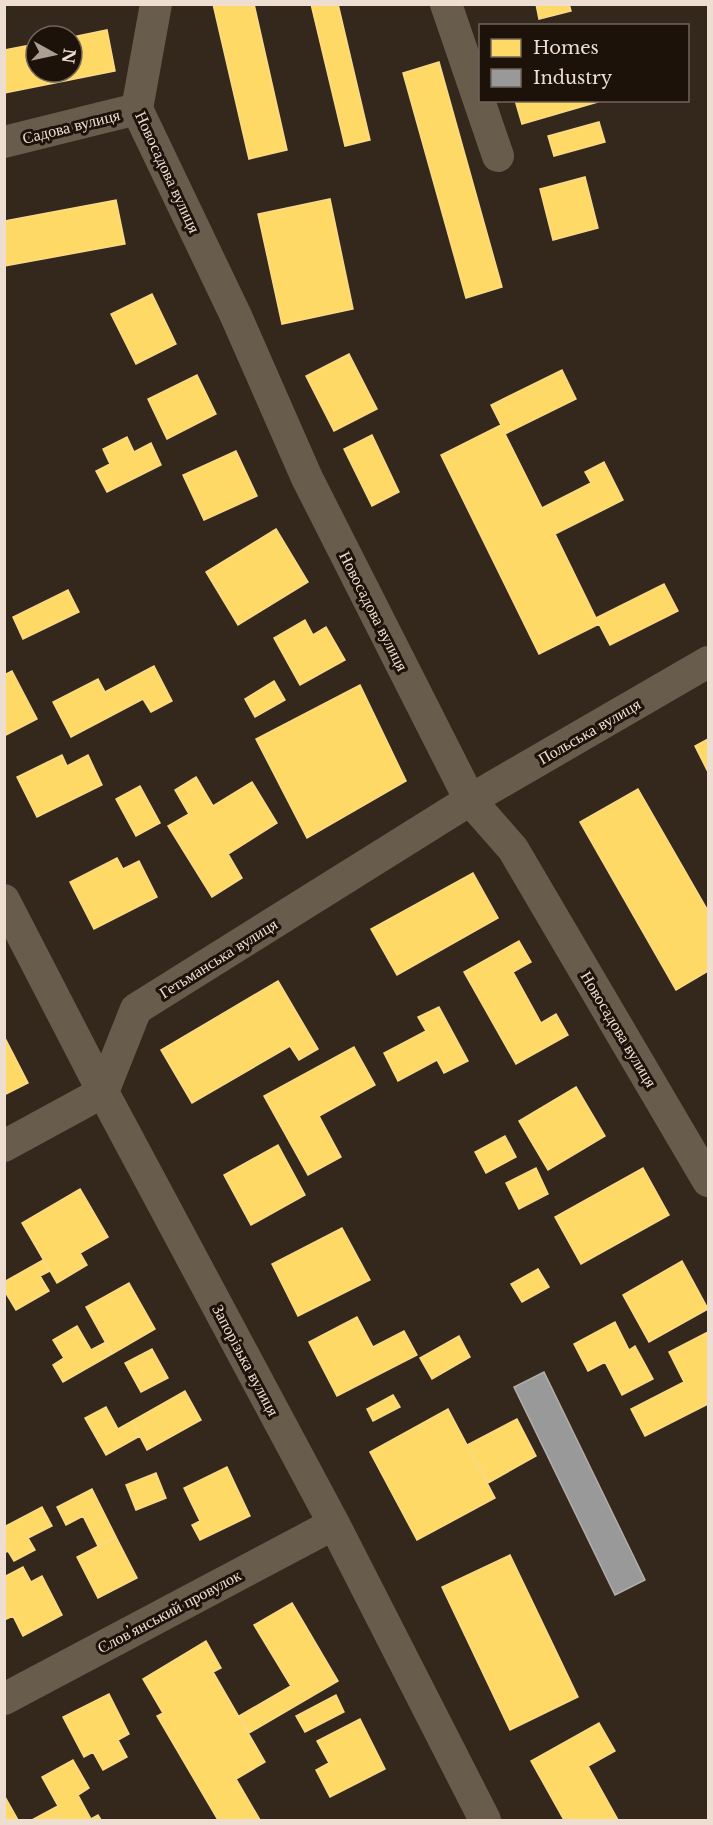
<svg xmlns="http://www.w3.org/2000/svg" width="713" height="1825" viewBox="0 0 713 1825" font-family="'Libre Baskerville',serif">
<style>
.homes{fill:#ffd966;stroke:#fada86;stroke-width:1.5}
.industry{fill:#999;stroke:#b2aeaa;stroke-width:1.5}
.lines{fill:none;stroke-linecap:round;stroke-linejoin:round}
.minor{stroke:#685d4c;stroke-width:32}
.labels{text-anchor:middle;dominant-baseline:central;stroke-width:6;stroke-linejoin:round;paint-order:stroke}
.street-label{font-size:16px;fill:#eeded2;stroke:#1d1209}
</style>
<rect width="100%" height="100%" fill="#34271c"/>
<path class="homes" d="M213 4H254L287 150 249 159Z
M311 4H338L370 140 345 146Z
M536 4H569L571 11 539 19Z
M107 30 115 71 4 93V50L36 44V72H72V37Z
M439 62 502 287 466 298 403 73Z
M515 100H598V102L522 124Z
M599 122 605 142 554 156 548 136Z
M585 177 598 228 553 240 540 189Z
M330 199 353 309 282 324 258 214Z
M116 200 125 244 4 266V221Z
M152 294 176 344 136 364 111 314Z
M349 354 377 409 334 431 306 376Z
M562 370 576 399 505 434 542 508 591 483 585 472 604 462 623 500 555 534 596 618 664 584 678 611 610 645 599 624 539 654 441 455 501 425 491 405Z
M197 375 216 414 167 439 148 399Z
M372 435 399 492 372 506 344 449Z
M127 437 134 452 151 443 161 465 107 492 96 471 110 464 103 449Z
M236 451 257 496 204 520 183 475Z
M276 529 308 582 238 625 206 572Z
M68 590 79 612 23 639 13 617Z
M305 620 313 635 326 627 345 660 300 685 274 638Z
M154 666 172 701 151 712 143 699 71 737 53 702 98 679 105 692Z
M12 671 37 719 4 736V675Z
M274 681 285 700 255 717 245 699Z
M360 685 406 781 307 838 256 739Z
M708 739V772L695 746Z
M62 755 67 766 88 755 102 785 37 817 17 777Z
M196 777 213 806 252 782 277 823 228 854 242 878 212 897 168 826 189 814 175 790Z
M140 786 160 823 136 836 116 799Z
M638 789 708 911V971L676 990 580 822Z
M117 858 123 869 139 861 157 897 94 929 70 882Z
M473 873 498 918 397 975 371 929Z
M519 941 531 962 513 972 541 1023 556 1014 568 1035 516 1064 464 972Z
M278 981 318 1049 299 1060 290 1046 192 1103 161 1050Z
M439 1007 468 1061 444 1073 437 1060 398 1081 384 1053 426 1031 418 1017Z
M4 1036 28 1083 4 1095Z
M354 1047 375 1085 319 1116 341 1157 308 1175 264 1096Z
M576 1087 605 1136 548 1170 519 1121Z
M505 1136 516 1157 486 1173 475 1152Z
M278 1145 305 1195 251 1225 224 1175Z
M536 1168 548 1194 519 1209 506 1183Z
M643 1168 669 1215 581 1264 555 1217Z
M80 1189 108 1237 80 1253 87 1265 57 1283 22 1223Z
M342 1228 370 1280 298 1316 272 1264Z
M43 1260 50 1271 40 1276 49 1291 16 1310 4 1290V1282Z
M682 1261 708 1309 649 1342 623 1295Z
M538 1269 549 1287 522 1302 511 1284Z
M129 1283 155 1329 112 1354 86 1307Z
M357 1317 373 1347 404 1331 417 1355 337 1396 309 1342Z
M615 1322 629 1350 635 1346 653 1379 622 1395 605 1362 588 1371 574 1344Z
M77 1326 91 1350 106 1342 112 1354 63 1382 53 1365 64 1358 53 1340Z
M708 1332V1404L645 1436 631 1409 684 1382 669 1352Z
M459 1336 470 1357 432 1379 420 1358Z
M152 1349 168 1378 141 1392 125 1363Z
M185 1391 201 1420 147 1450 132 1421Z
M393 1395 400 1407 373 1421 367 1409Z
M106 1407 118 1429 132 1421 140 1436 106 1455 85 1418Z
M448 1409 495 1498 417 1540 370 1452Z
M517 1419 536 1456 488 1483 467 1445Z
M227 1467 250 1516 200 1540 192 1525 200 1521 184 1488Z
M156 1473 166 1498 136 1510 126 1485Z
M92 1489 116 1537 98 1546 83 1516 66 1525 57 1507Z
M42 1507 52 1526 28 1538 35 1550 14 1561 8 1551 4 1553V1527Z
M116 1537 137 1578 98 1598 77 1557Z
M510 1555 578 1697 510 1730 442 1587Z
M23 1567 31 1582 42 1576 62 1615 23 1636 13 1616 4 1620V1577Z
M292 1603 338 1681 249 1733 239 1716 291 1686 254 1625Z
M206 1641 221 1668 213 1672 265 1762 236 1779 260 1820H218L157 1716 163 1713 143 1679Z
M109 1694 129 1734 118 1740 127 1757 103 1770 93 1752 84 1757 63 1717Z
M336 1695 344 1712 305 1732 296 1716Z
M360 1719 385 1769 330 1797 316 1770 329 1763 317 1741Z
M599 1723 615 1751 588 1766 618 1820H564L531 1761Z
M73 1760 89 1788 78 1795 91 1819 98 1815 101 1820H32L58 1806 42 1777Z
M4 1795 18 1820H4Z"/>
<path class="industry" d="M544 1372 645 1580 615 1595 514 1387Z"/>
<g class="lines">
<path class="minor" d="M156 4 137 109 236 316 307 478 470 800 513 849 708 1181
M446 4 498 156
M4 142 137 109
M4 900 103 1092 334 1524 485 1820
M4 1146 103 1092 136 1009 470 800 708 662
M4 1699 334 1524"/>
</g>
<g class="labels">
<g class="street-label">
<text transform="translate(71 126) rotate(-14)">Садова вулиця</text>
<text transform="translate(168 172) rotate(65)">Новосадова вулиця</text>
<text transform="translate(374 611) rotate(63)">Новосадова вулиця</text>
<text transform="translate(589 731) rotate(-30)">Польська вулиця</text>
<text transform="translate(218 958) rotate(-32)">Гетьманська вулиця</text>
<text transform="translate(619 1029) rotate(59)">Новосадова вулиця</text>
<text transform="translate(246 1360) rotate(62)">Запорізька вулиця</text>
<text transform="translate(169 1611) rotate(-28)">Словʼянський провулок</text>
</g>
</g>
<rect width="713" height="1825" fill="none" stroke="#eeded2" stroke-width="12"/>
<rect x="479" y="24" width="210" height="78" fill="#1d1209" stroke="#716459" stroke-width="1.5"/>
<rect x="491" y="39" width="30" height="18" fill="#ffd966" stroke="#716459" stroke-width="1.5"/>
<text x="533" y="54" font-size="18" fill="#eeded2">Homes</text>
<rect x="491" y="69" width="30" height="18" fill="#999999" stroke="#716459" stroke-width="1.5"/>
<text x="533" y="84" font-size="18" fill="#eeded2">Industry</text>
<g transform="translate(54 54) rotate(98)"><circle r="28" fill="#1d1209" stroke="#716459" stroke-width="1.5"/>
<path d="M0-4.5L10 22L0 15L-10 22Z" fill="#ad9e92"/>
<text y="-9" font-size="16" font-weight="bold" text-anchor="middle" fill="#eeded2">N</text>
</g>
</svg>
